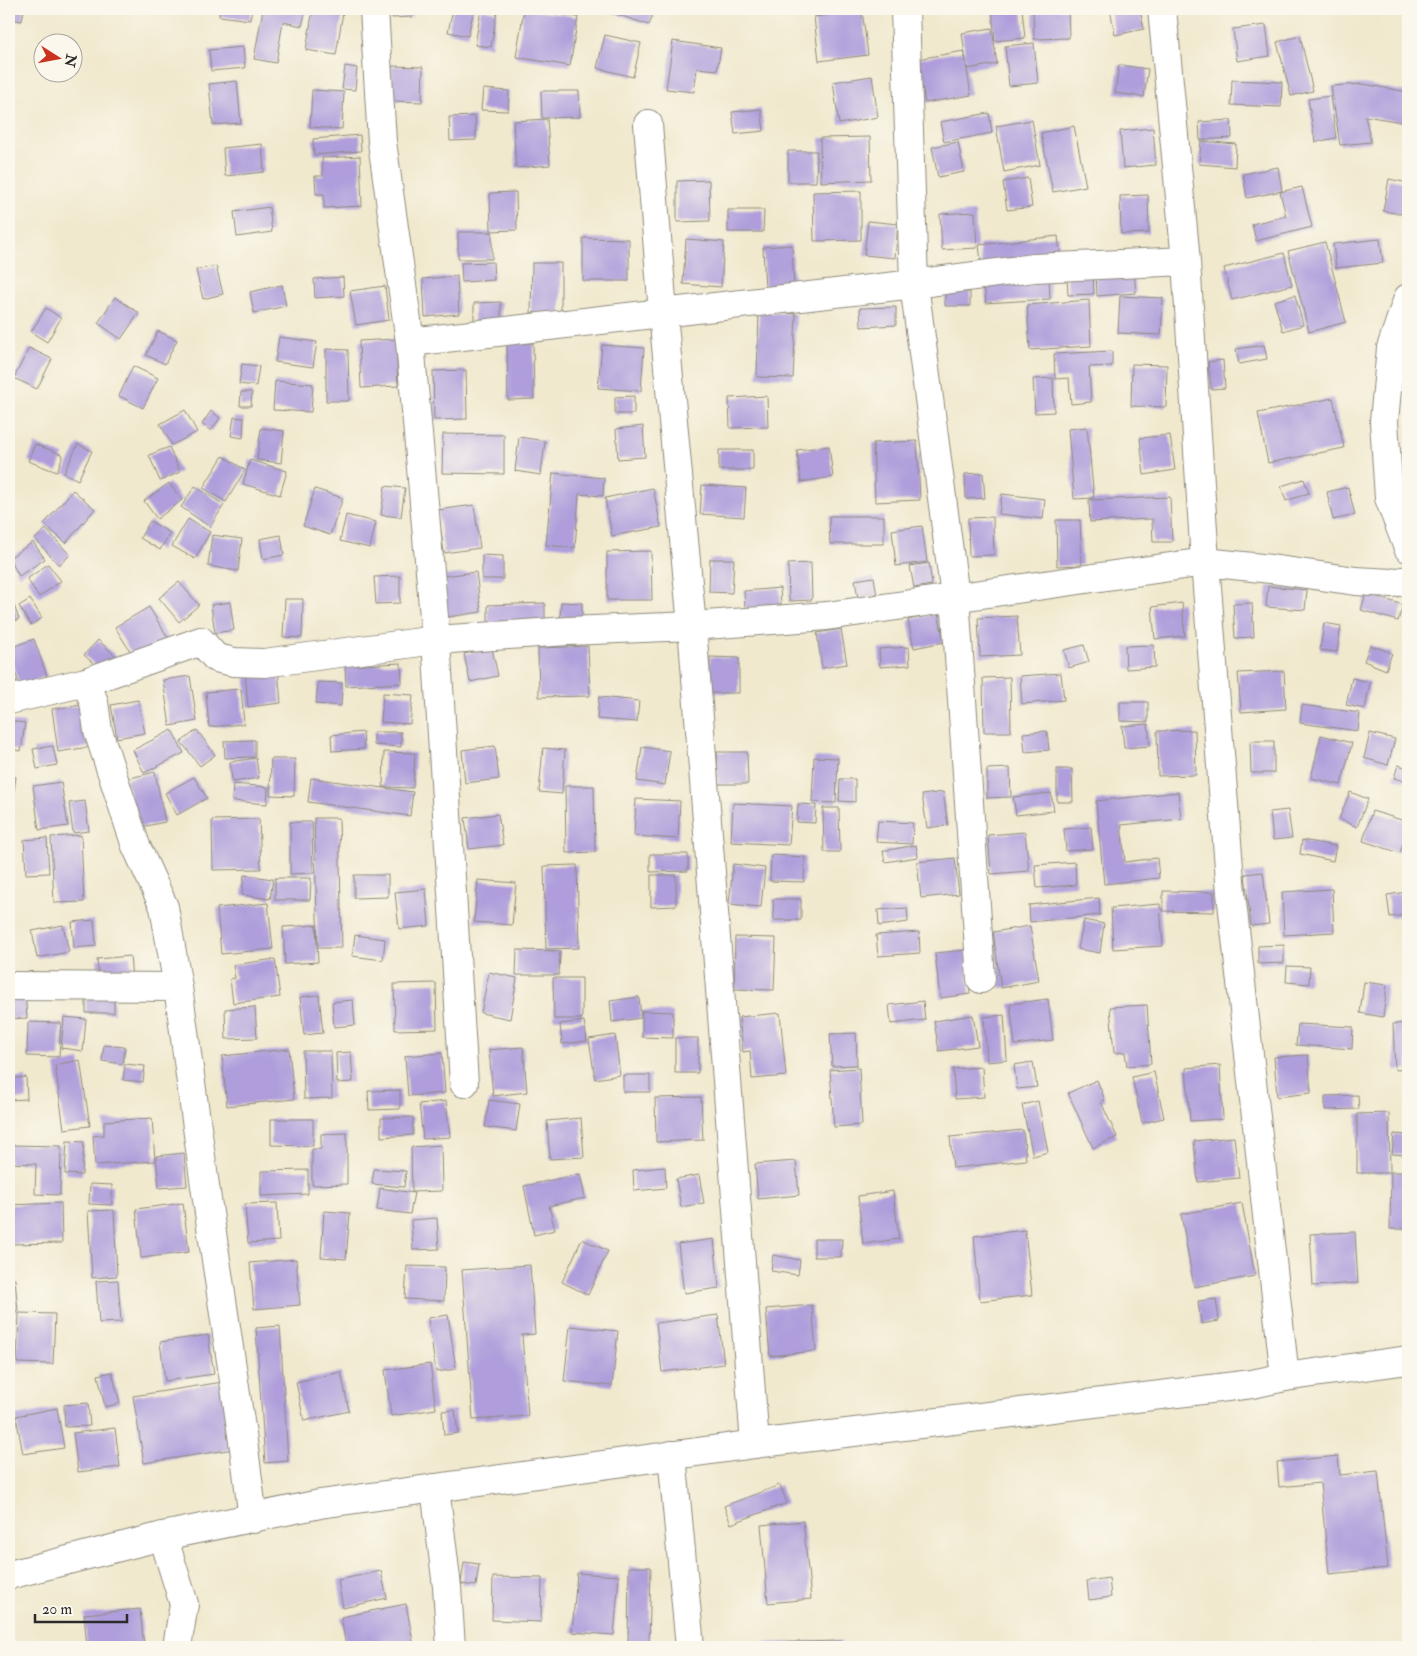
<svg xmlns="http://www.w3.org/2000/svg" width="1417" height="1656" viewBox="0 0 1417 1656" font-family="'IM FELL Double Pica',serif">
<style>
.building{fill:#af9edb}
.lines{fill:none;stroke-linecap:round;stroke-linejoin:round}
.minor-casing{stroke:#8e8a7c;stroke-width:30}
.secondary-casing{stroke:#8e8a7c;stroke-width:30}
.minor{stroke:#fff;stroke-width:28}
.secondary{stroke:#fff;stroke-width:28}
</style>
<rect width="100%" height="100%" fill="#fbf7ec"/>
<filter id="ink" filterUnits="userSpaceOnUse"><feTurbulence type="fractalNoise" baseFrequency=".02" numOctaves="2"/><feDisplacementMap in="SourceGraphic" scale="10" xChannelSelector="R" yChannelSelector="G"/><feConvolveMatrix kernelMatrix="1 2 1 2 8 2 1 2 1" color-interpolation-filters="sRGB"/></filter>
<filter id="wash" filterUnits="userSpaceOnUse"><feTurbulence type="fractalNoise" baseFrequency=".0096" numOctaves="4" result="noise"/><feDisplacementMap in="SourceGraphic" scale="20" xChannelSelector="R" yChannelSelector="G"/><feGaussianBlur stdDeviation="1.12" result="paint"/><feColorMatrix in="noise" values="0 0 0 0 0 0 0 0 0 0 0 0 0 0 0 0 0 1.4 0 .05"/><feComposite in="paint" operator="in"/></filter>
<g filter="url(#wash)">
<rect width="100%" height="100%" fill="#f0e9ce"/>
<g id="blocks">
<path class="building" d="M9 9H24L22 21 9 19Z
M158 9H179L178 13Z
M220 9H252L250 20 219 16Z
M263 9H306L302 26 283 22 276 63 254 59Z
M313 9 343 12 336 55 306 50Z
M392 9H412V17L392 18Z
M453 9H474L468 36 448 32Z
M481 9 497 12 491 47 475 45Z
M524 9 578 17 570 66 516 57Z
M614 9H655L649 25 613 13Z
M992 9H1022L1025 38 995 41Z
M1033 9H1068L1069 38 1034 39Z
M1110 9H1140L1144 29 1115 35Z
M1243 9H1262L1245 15Z
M862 10 868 55 819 61 814 17Z
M1266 25 1270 56 1237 61 1233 29Z
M992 28 997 64 967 69 962 33Z
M605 35 641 43 633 77 597 68Z
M1300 36 1313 91 1291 96 1277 42Z
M673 41 721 48 717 70 697 68 694 92 666 89Z
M1034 43 1038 83 1009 86 1005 46Z
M243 47 245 68 211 71 209 50Z
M964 51 971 95 925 103 918 59Z
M1119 65 1148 69 1144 97 1115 93Z
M345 66 357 68 355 90 342 89Z
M392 66 423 67 422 102 391 101Z
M872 76 878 117 839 124 833 82Z
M1232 80 1282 82 1281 107 1231 105Z
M237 81 241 123 213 125 209 84Z
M1363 84 1408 92V123L1365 116 1371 142 1340 145 1331 86Z
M483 89 509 91 508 111 481 110Z
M312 90 344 92 342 129 310 127Z
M541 91H579L580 117 542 118Z
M1330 96 1336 138 1315 142 1308 99Z
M761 109 764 131 735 134 732 112Z
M989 113 992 133 944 142 940 122Z
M475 116 476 140 450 141 449 117Z
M547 119 550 165 516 168 513 121Z
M1032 120 1040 165 1004 172 996 126Z
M1231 120 1232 138 1200 140 1199 122Z
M1074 126 1086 186 1053 192 1041 133Z
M1153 128 1156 165 1123 168 1120 131Z
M360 135 361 151 314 155 313 139Z
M870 137 871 180 821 182 820 138Z
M1201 141 1236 144 1235 167 1199 164Z
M958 142 964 172 938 177 932 147Z
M262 144 264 172 225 176 223 148Z
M788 151H817L816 182H788Z
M360 156 362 206 324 208V194H316L315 176H323L322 158Z
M1278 167 1282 191 1247 198 1243 174Z
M1028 178 1032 207 1007 210 1003 182Z
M1389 179 1408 183 1407 215 1383 211Z
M709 180 710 221 677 222V181Z
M1302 187 1312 227 1256 241 1252 224 1286 216 1280 192Z
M861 191V240L814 241 813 192Z
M516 192 517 230 491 231 490 193Z
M1148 195 1149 233 1121 234 1120 196Z
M269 207 272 232 237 237 234 212Z
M728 210H764L763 232H728Z
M975 212 977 248 942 250 940 214Z
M868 221 898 224 895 258 864 255Z
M458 232H492V259H458Z
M1058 236 1061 261 982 270 979 245Z
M583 238 629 239V281H583Z
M686 239 724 242 721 287 683 284Z
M1380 239 1383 263 1336 268 1333 244Z
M1325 242 1346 322 1309 332 1288 251Z
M792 245 794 288 765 290 763 247Z
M1284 253 1292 285 1232 300 1224 268Z
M493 262 494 280 462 282 461 263Z
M532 263H561V313H531Z
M216 266 223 294 203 299 196 270Z
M1134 272 1136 293 1097 296 1096 274Z
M1093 275 1094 294 1068 295 1067 276Z
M457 276 459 314 425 317 423 279Z
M343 277 344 296 315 298 314 279Z
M1049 278 1050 299 986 303 984 282Z
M282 285 286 306 254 313 250 292Z
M385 286 389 320 356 325 350 291Z
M945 292H970V306H945Z
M1295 295 1303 325 1283 331 1274 301Z
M1120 296 1163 298 1161 335 1118 333Z
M115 297 139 313 121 339 98 323Z
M1089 300 1091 346 1030 350 1027 305Z
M501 302V323L474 324V303Z
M896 307V325L861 327 860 308Z
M46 308 61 318 47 342 31 332Z
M759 312 796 314 793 378 757 377Z
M158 331 177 340 165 364 146 355Z
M279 337 317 342 313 367 275 362Z
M396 339 398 386 361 388 359 341Z
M533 343 534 399 508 400 507 344Z
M602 345 644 348 641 391 598 388Z
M1264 345 1267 359 1239 364 1236 349Z
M29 348 52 359 37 389 14 378Z
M326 349 348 350 349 401H326Z
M1112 351V366L1089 367 1091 402 1071 404 1069 378 1055 379 1054 354Z
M1223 360 1225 388 1211 389 1208 362Z
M242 364 259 366 256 386 239 384Z
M1132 364 1167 365 1166 407 1131 406Z
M133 366 158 378 143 408 119 396Z
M466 370 467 419 434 420 433 371Z
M1053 378 1054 412 1035 413 1033 379Z
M275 381 313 384 311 412 273 410Z
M241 392H252L251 406H240Z
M634 396V414H615V397Z
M767 396 768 427 730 428 729 398Z
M1333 398 1344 448 1268 463 1258 413Z
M185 410 197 432 172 445 160 424Z
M211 411 220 418 211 431 202 424Z
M234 417 244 418 243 438 231 436Z
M643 426 645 457 618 459 616 429Z
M1087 427 1094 498 1074 499 1068 429Z
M261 428 284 431 281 463 257 460Z
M443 434 504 435V474L442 473Z
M1170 435 1175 470 1144 475 1140 438Z
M519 437 545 441 541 475 515 471Z
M917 441 920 500 875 502 873 443Z
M35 444 63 455 57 472 28 461Z
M78 444 92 451 78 480 64 473Z
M829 446 833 477 801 482 797 450Z
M169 447 180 472 160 481 149 455Z
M719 450H753V470H719Z
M223 456 245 470 226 502 203 488Z
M250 460 287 471 280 495 243 484Z
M553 473 604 478 603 496 579 494 575 548 546 545Z
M983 473 985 498 966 499 965 474Z
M1304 479 1309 493 1286 501 1281 486Z
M169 483 182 500 157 519 144 501Z
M702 485 746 488 744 517 700 514Z
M195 486 224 505 210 527 181 507Z
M385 486 405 488 401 517 381 515Z
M1348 487 1355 515 1333 520 1327 492Z
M653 488 661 527 612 536 605 498Z
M315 489 343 498 330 535 303 526Z
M73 490 95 509 66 543 44 524Z
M1002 494 1045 499 1043 519 999 514Z
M1170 497 1172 542H1153L1152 519 1090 522 1089 500Z
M474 505 480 548 444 553 438 510Z
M346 515 376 522 370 548 340 541Z
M829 516H884V544H830Z
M993 517 994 555 969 556 968 518Z
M188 519 210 532 195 559 172 546Z
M1056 520H1080L1082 565 1057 566Z
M150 521 170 533 160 550 140 538Z
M922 526 927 562 896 566 892 530Z
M46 529 70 555 59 565 35 539Z
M212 535 242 539 238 571 208 566Z
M281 535 284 555 263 559 260 539Z
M33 542 45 559 19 576 9 558Z
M651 551 652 600H607V552Z
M482 555 503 556V579H482Z
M710 559H734L732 593 709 592Z
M811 563 812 600 789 601 788 564Z
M929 563 932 585 914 588 910 566Z
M48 564 61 581 39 597 27 579Z
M476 572 481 612 448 617 443 576Z
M400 576V603L376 604 374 577Z
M874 577 877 596 858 599 855 580Z
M179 582 199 605 179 622 159 598Z
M1268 586 1307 590 1305 610 1266 607Z
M780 588 781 605 745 608 744 591Z
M1366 593 1403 605 1398 621 1361 610Z
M30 599 42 618 31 625 19 606Z
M285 599H303L302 638 283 637Z
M12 600 19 619 9 623V602Z
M230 602 234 630 215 633 211 605Z
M561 602 582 603V618L560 617Z
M545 603V625L488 626V605Z
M1182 603 1185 636 1155 639 1152 607Z
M1252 603 1254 637 1235 638 1233 604Z
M149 607 170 641 137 662 115 627Z
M938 613 944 642 914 648 908 620Z
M1017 616 1020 655 980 657 978 618Z
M1324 623 1341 626 1337 652 1320 650Z
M841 629 847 664 822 668 817 633Z
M34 639 47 676 20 686 9 654V648Z
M98 640 117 657 103 672 84 655Z
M1084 645 1089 662 1069 668 1064 650Z
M1154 645 1155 667 1126 669 1125 646Z
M1370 645 1392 653 1386 670 1364 661Z
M588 646 590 696 539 697 538 648Z
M909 647 910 665 880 667 879 649Z
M492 648 498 676 470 682 464 654Z
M710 657 739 658V693H710Z
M401 663 402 683 346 686 345 666Z
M9 668 17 683 9 688Z
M278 669 281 703 248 707 245 672Z
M1284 671 1286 709 1241 712 1238 673Z
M1061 673 1064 700 1022 704 1020 676Z
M190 676 197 721 170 726 163 680Z
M1010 677 1011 732H984L983 678Z
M1352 678 1370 682 1365 709 1346 705Z
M318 682 342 683 341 706 316 704Z
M241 689 244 724 209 727 206 692Z
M383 693 413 695 410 724 381 722Z
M599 697 639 701 637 722 597 719Z
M138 700 145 733 117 738 111 705Z
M1120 702H1148V722L1120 721Z
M82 705 89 747 58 752 52 709Z
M1302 705 1360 713 1358 731 1300 723Z
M9 721 25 723 21 751 9 749Z
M1148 724 1150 746 1124 748 1122 726Z
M172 730 184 753 144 773 133 750Z
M197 730 215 755 200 766 181 742Z
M1195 730 1196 775 1158 776 1157 731Z
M1047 731 1049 750 1025 752 1023 733Z
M363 732 364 749 332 751 331 735Z
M374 732H401V747L374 745Z
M1370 733 1395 739 1388 765 1364 758Z
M1321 735 1352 743 1341 785 1311 778Z
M255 740V757L225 758 224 741Z
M1250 741H1274V773H1251Z
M53 746 57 765 37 769 33 749Z
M495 746 499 779 465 783 462 750Z
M642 747 670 751 665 785 637 781Z
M543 748 565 750 562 794 539 792Z
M384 752 415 753 413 788 383 787Z
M717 752H747L748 784H718Z
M814 757 838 758 836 803 812 802Z
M256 758 259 778 232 782 230 762Z
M271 759H295L294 796 270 795Z
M1398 765 1408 768V782L1394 778Z
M1010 768 1011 797 987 798V769Z
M1057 769H1072L1073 802H1057Z
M155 772 165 822 137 828 126 779Z
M9 776 16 777 10 820H9Z
M194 777 207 798 177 815 165 793Z
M311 778 413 792 410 816 308 802Z
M840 779H855V802L839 801Z
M61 782 68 826 39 830 33 786Z
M233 784 268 787 267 804 232 801Z
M565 786H594L595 852 566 853Z
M943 792 948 825 927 828 922 795Z
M1178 792 1181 819 1121 825 1125 862 1157 858 1159 878 1104 884 1096 801Z
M1350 792 1368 799 1357 827 1339 819Z
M1051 793 1054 811 1016 815 1013 797Z
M636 799 680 801 678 839 634 836Z
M85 801 89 831 73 833 69 803Z
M733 803 792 806 789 845 731 842Z
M798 804 816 805 815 823 797 822Z
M823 808H839L840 852H824Z
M1288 810 1292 838 1273 840 1270 812Z
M1372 811 1408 822V827L1400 853 1363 841Z
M498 814 503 845 469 849 465 818Z
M314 818H339L342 948H318Z
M259 819 261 869 213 870 212 820Z
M878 821 913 823 912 844 876 842Z
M290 822H312L313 873 290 874Z
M1091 827 1093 849 1066 851 1064 829Z
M1025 832 1029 871 991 874 988 835Z
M81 835 84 902 54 903 51 837Z
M47 838 49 873 26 874 24 840Z
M1302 840 1336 846 1333 861 1300 854Z
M916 845 918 857 885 862 883 851Z
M650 854H688V871L650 872Z
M771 855 805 857 804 882 770 881Z
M955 858 959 894 921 898 917 862Z
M1075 862 1076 885 1037 888 1035 865Z
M733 864 765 868 761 907 729 904Z
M577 865 579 948 546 949 544 866Z
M1263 872 1269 924 1251 926 1245 874Z
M244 875 273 879 270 899 242 895Z
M354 875H388V897L354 898Z
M651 875H676V906L651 907Z
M275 878H311L310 900H275Z
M478 880 516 883 512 925 474 922Z
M426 889 429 926 399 929 395 892Z
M1332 889 1334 932 1284 935 1282 892Z
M1163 891 1214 892V912L1163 911Z
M1407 892 1408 915 1390 917 1387 895Z
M1099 898 1100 915 1030 922 1029 905Z
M773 899H801V920H774Z
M268 903 273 949 221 954 217 908Z
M1160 904 1163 946 1113 949 1111 908Z
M907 908 908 922 879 926 878 910Z
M94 920 96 946 74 948 72 922Z
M1084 920 1104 924 1100 953 1078 949Z
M63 925 69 952 37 958 32 931Z
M316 925 318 962 285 964 283 927Z
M1030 926 1039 981 1001 988 993 932Z
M919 932 920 953 878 956 876 935Z
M355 935 385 939 383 960 352 956Z
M735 937 776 938 774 990 734 989Z
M1284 945V963L1258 964V946Z
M517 950 560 951 559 975H516Z
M966 950 970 994 940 998 935 953Z
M130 956 132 978 99 982 97 959Z
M275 959 280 997 233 1003 230 979 235 978 233 965Z
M1287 966 1310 967 1309 984 1286 982Z
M489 972 517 978 510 1019 481 1013Z
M553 978H582V1019H554Z
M1364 982 1387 985 1383 1017 1360 1013Z
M436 983 437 1029 395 1030 394 984Z
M86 988 114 989V1013H86Z
M25 992 27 1018 9 1019V993Z
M319 995 323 1033 304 1035 300 997Z
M639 997 641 1018 612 1022 610 1001Z
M1048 999 1053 1040 1015 1045 1010 1004Z
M353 1000 355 1025 334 1027 332 1002Z
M923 1001 925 1020 891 1024 889 1005Z
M1147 1005 1151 1064 1127 1066 1125 1052 1114 1053 1110 1007Z
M255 1007 257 1038 226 1039 225 1009Z
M642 1011 673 1012V1038L642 1037Z
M780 1013 786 1076 752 1079 750 1051 743 1052 739 1017Z
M973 1015 978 1046 939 1051 934 1021Z
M1004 1015 1007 1060 987 1062 984 1017Z
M64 1017 86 1019 83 1051 61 1048Z
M584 1021 587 1041 562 1044 560 1024Z
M28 1022 61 1023 59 1057 27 1056Z
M1408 1023V1069L1395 1070 1393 1024Z
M1298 1024 1353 1027 1352 1049 1296 1045Z
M856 1033 857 1065 832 1066 830 1034Z
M615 1035 620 1075 595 1079 589 1039Z
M675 1038H698V1073H675Z
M104 1045 125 1047 123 1064 102 1061Z
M523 1047 527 1092 493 1096 489 1050Z
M289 1049 294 1099 227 1106 222 1056Z
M303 1051H331L332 1098 304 1099Z
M351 1052 353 1082 337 1083 336 1053Z
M442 1053 445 1093 408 1096 405 1056Z
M1308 1055 1311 1093 1277 1097 1274 1057Z
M80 1060 90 1126 64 1129 55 1065Z
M1033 1062 1037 1087 1017 1089 1014 1065Z
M125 1064 145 1066 143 1082 123 1080Z
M1220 1065 1223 1119 1190 1121 1186 1068Z
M982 1067 984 1097 955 1099 953 1069Z
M859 1068 862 1125 834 1127 830 1070Z
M1154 1072 1164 1118 1142 1123 1132 1077Z
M623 1075H650V1092H623Z
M26 1077 27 1099 9 1100V1079Z
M1097 1080 1105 1100 1101 1102 1117 1137 1093 1148 1068 1093Z
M400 1090V1109L369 1110 368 1091Z
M1358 1095 1359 1109 1325 1110V1096Z
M701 1097 703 1140 656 1142 655 1098Z
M489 1100 520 1104 516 1131 485 1127Z
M446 1101 450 1137 423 1139 419 1104Z
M1038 1101 1048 1152 1033 1156 1022 1105Z
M1389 1113 1390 1173H1357V1114Z
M413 1117V1135L381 1137V1118Z
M152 1118 155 1161 95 1165 93 1136 104 1135V1121Z
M581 1118 584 1157 550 1159 547 1121Z
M271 1119H313V1146L271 1145Z
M1023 1130 1026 1160 953 1168 950 1137Z
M347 1133V1184L312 1185V1149H321V1134Z
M1394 1134 1408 1135 1406 1155 1392 1154Z
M1234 1137 1239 1178 1198 1182 1194 1141Z
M67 1141 84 1142 82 1175 65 1174Z
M9 1145 61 1146 60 1195 35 1194 36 1164 9 1163Z
M441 1145 442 1191 412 1192 411 1147Z
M184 1153 187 1186 159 1188 156 1156Z
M796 1161 799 1195 758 1199 755 1164Z
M665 1167 666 1188 634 1191 633 1170Z
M374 1169 406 1171 404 1187 372 1184Z
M308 1170V1194L261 1196V1171Z
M1391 1172H1408V1229H1390Z
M580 1174 585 1198 549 1206 555 1230 534 1235 524 1186Z
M699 1175 704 1203 681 1207 676 1179Z
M90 1184 112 1185V1205L89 1204Z
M380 1188 414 1193 410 1214 377 1210Z
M893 1191 899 1239 863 1244 858 1196Z
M61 1203 62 1243 9 1244V1205Z
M183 1203 189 1252 141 1258 136 1209Z
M277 1203 279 1241 248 1243 245 1204Z
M1242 1203 1255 1276 1194 1287 1181 1214Z
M114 1210 117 1276 92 1278 88 1211Z
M324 1211 350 1213 346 1259 321 1257Z
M437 1218 439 1249 413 1250 411 1220Z
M1025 1230 1032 1295 980 1301 974 1236Z
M1355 1232 1358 1283 1313 1286 1310 1234Z
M582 1239 608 1251 588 1295 562 1282Z
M714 1239 719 1288 684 1293 678 1244Z
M814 1239H842L841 1257H814Z
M773 1255 800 1260 798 1275 771 1271Z
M296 1259 300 1305 254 1309 250 1263Z
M530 1265 535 1334 522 1335 528 1416 473 1420 462 1270Z
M407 1266 445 1267 444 1301 405 1299Z
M15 1279 18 1311 9 1312V1280Z
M118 1280 121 1322 99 1323 96 1281Z
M1216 1299 1219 1321 1201 1324 1198 1301Z
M812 1305 816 1351 770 1356 766 1309Z
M19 1313 55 1314 53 1364 17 1363Z
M448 1315 456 1369 436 1372 428 1318Z
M718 1315 724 1364 662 1372 656 1323Z
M280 1326 288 1461 265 1463 256 1328Z
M570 1326 618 1331 612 1386 564 1381Z
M208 1335 214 1374 165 1381 160 1342Z
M430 1364 436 1409 391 1416 385 1370Z
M112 1372 120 1403 105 1407 98 1375Z
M341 1372 349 1411 304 1421 296 1382Z
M223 1382 234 1449 144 1463 133 1396Z
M88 1403 90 1426 65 1427 64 1405Z
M57 1408 64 1448 23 1454 16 1416Z
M455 1410 458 1433 444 1435 442 1411Z
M115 1428 120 1467 78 1472 73 1433Z
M1338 1456 1340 1475 1378 1471 1388 1568 1329 1574 1320 1483 1279 1487 1277 1462Z
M780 1485 787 1503 731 1524 724 1506Z
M803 1521 811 1599 768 1603 761 1525Z
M464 1562 479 1564 476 1586 461 1584Z
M629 1567H651L649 1647H628Z
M381 1571 387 1598 343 1608 338 1580Z
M577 1573 619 1576 614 1635 572 1632Z
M493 1577 542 1578 541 1622 492 1620Z
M1109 1578 1111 1597 1089 1600 1087 1581Z
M406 1604 414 1647H346L341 1617Z
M140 1609 144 1647H87L84 1614Z
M841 1641V1647H755V1643Z
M1246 1644V1647H1226V1646Z
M1292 1644H1317V1647H1292Z"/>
</g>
</g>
<g filter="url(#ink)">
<use href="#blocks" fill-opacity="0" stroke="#8e8a7c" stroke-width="1"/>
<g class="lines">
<defs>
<path id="minor" d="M374 9 382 142 410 342 436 640 464 1083
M905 9 914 284 955 597 981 979
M1162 9 1186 261 1205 562 1231 893 1285 1377
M648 124 663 313 692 626 755 1444
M1408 298 1391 348 1384 421 1389 498 1408 548
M410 342 914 284 1034 268 1186 261
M86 682 201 641 216 658 234 662 264 663 436 640 568 631 692 626 827 616 1205 562 1271 569 1356 581 1392 583 1408 580
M9 700 86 682 94 702 98 731 136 846 164 907 178 987 205 1186 244 1448 253 1519
M9 986 178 987
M672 1455 690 1647
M435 1488 447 1587 451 1647
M163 1536 184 1604 177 1647"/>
<path id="secondary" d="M9 1575 163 1536 320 1504 755 1444 1252 1384 1285 1377 1408 1360"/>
</defs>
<use href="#minor" class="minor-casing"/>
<use href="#secondary" class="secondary-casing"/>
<use href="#minor" class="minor"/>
<use href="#secondary" class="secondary"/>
</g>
</g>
<rect width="1417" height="1656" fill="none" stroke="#fbf7ec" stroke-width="30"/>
<g transform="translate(58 58) rotate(101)"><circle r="24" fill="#fbf7ec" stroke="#a8a59f"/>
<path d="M0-4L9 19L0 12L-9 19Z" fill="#c8321e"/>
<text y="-8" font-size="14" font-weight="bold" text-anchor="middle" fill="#2b2b2b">N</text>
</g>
<path d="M35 1614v8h92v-8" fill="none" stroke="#2b2b2b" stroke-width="2.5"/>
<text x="42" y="1614" font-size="15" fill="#2b2b2b" stroke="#fbf7ec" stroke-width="4" paint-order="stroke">20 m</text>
</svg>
